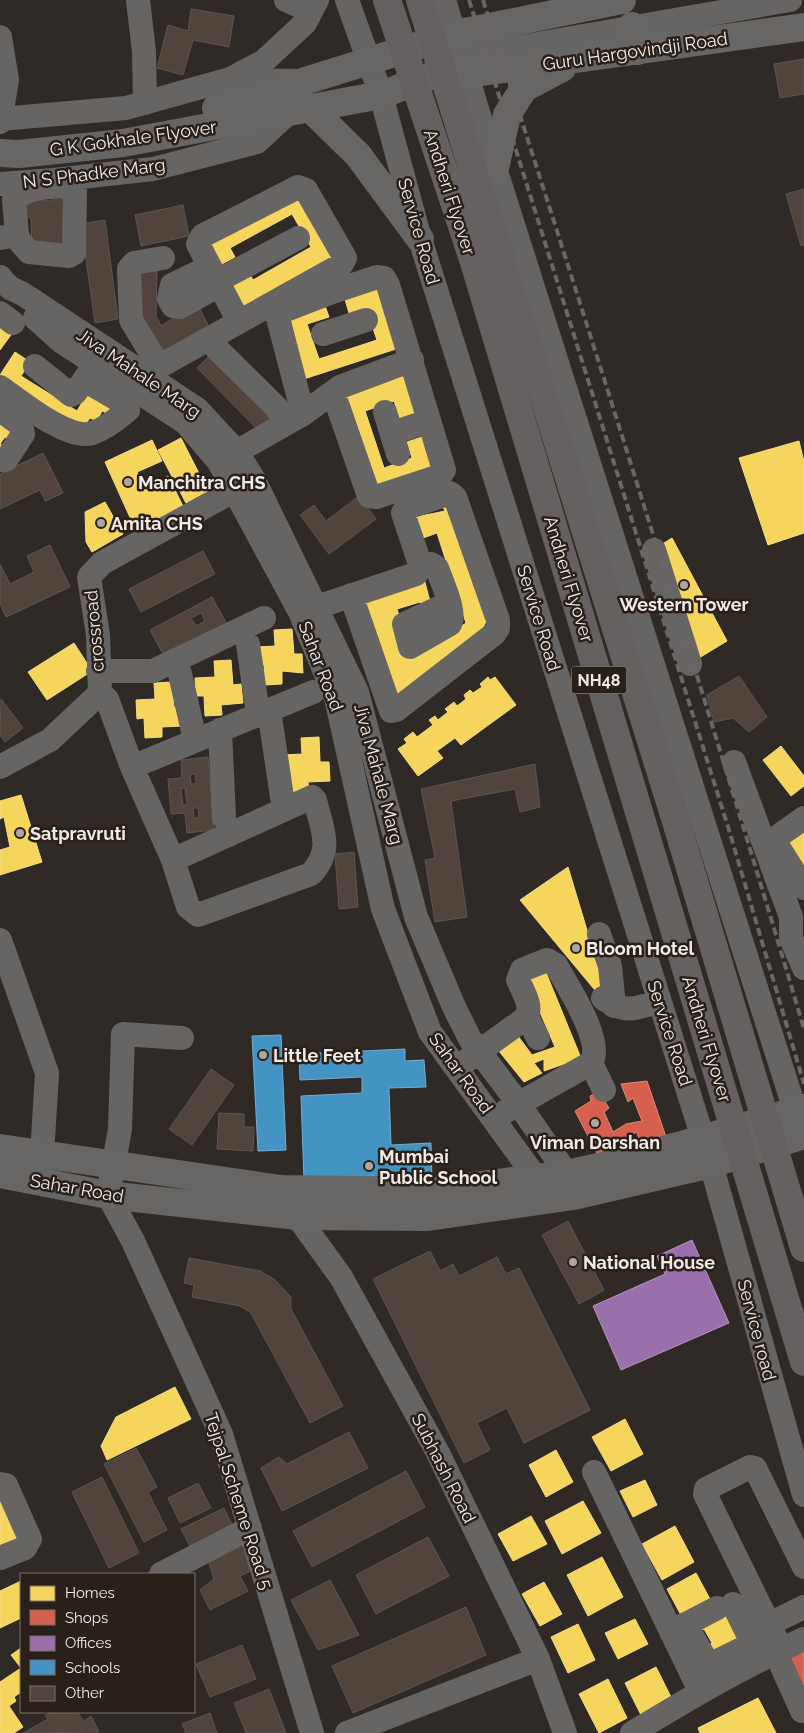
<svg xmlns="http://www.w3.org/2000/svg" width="804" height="1733" viewBox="0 0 804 1733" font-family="Raleway,sans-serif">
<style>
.homes{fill:#f6d55c;stroke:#f4db85}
.shops{fill:#d6604d;stroke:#de897b}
.offices{fill:#9970ab;stroke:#b395bd}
.schools{fill:#4393c3;stroke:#77adce}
.building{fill:#50443c;stroke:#5b5653;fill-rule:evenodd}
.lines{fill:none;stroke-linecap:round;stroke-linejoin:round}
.minor{stroke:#666564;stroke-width:24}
.major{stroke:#676664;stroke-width:28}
.rail{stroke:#696665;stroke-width:4;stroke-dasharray:8 4;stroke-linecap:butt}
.highway-bridge{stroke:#666161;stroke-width:28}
.poi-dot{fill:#ada7a3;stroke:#292019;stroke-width:2}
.labels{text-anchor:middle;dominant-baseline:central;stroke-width:5;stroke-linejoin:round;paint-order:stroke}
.shield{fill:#292019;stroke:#b5ada8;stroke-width:1}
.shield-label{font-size:16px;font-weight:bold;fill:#f1eae6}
.street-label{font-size:18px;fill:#f1eae6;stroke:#292019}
.poi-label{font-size:18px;font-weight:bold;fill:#f1eae6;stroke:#292019;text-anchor:start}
</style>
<rect width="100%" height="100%" fill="#302a26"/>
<path class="homes" d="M300 190 340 261 246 313 230 284 249 273 253 280 311 247 292 214 230 248 235 257 220 265 207 243Z
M381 283 402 347 304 379 284 316 324 303 329 317 307 324 319 359 377 340 366 308 349 313 344 296Z
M0 323 13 332 0 350Z
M15 352 30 362 21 376 77 411 91 387 123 407 111 415 102 411 97 421 90 418 84 426 71 418 64 426 0 383V375Z
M406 374 421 418 402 425 394 401 365 411 384 468 412 458 407 442 428 435 440 471 372 495 339 397Z
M0 420 19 432 12 442 5 437 0 444 8 449 0 454Z
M181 438 208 491 186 503 158 450Z
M152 440 162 461 137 472 145 489 168 476 185 510 137 533 105 462Z
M799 441 804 462V533L768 545 739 458Z
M105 502 123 534 92 552 86 542 85 512Z
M453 502 488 617 474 647 397 706 355 595 423 575 431 605 422 608 420 602 397 609 412 659 466 623 437 533 423 538 416 517 445 511 443 507Z
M672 538 727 641 699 658 656 548Z
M292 629 294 654H302L303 673 282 671V684L265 685 264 665H257L256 647 275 646 274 630Z
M74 643 92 671 47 700 28 672Z
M231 660 233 685 241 684 243 703 221 705 222 715 205 716 204 696H196L195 678 215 677 214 661Z
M488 677 490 680 495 677 516 705 461 745 455 738 437 751 443 758 418 776 398 749 407 743 404 739 413 732 417 737 433 725 429 720 435 716 438 720 448 712 445 709 454 702 457 706 466 699 464 695 470 690 473 693 482 687 480 684Z
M172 682 174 707H182L183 726 162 727V737L145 738 144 718 137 719 136 700 155 699 154 683Z
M319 737 320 762H329L330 781 308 782 309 792 292 793 291 773 284 774 282 755 302 754 301 738Z
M781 746 804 776V786L791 796 763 760Z
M21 795 42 862 0 875V850L10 847 4 817 0 819V801Z
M804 825V877L779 841Z
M568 867 605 990 599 995 520 900Z
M545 970 581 1058 544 1071V1059L534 1063 542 1073 524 1082 494 1045 515 1032 532 1055 555 1047 524 975Z
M175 1387 191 1419 107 1460 101 1446 116 1417Z
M625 1419 643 1454 611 1471 592 1437Z
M556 1450 573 1482 546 1497 529 1465Z
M645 1480 657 1505 633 1517 620 1491Z
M0 1487 26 1537 0 1546Z
M583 1501 601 1533 562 1554 545 1521Z
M531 1516 547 1544 513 1561 498 1534Z
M675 1526 694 1562 662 1580 642 1544Z
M602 1557 623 1597 588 1616 567 1575Z
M696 1573 711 1601 682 1617 667 1589Z
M21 1581V1618L0 1628V1591Z
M544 1582 562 1614 540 1626 522 1594Z
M730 1604 743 1644 713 1660 706 1647 712 1643 704 1629 698 1632 694 1624Z
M635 1619 648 1644 618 1659 605 1633Z
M578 1624 595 1660 568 1673 551 1637Z
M21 1648V1692L14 1697 16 1701 9 1706 23 1727 14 1733H0V1682L21 1668 11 1655Z
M656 1667 672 1699 641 1715 625 1683Z
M608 1679 627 1718 599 1733 579 1694Z
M758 1698 776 1733H700L698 1728Z"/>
<path class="shops" d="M647 1081 666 1137 640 1143 637 1132 619 1141 624 1151 602 1163 575 1111 591 1101 590 1096 599 1092 609 1108 604 1112 613 1132 626 1124 642 1121 633 1098 628 1102 621 1084Z
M804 1645V1700L780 1657Z"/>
<path class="offices" d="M692 1240 729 1323 621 1370 593 1306 665 1274 657 1256Z"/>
<path class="schools" d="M281 1035 286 1150 258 1151 252 1036Z
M405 1049V1061L424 1060 426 1087 389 1088 391 1145 431 1143 432 1182 375 1184 374 1176 304 1180 301 1096 362 1093V1077L300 1080 299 1054Z"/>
<path class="building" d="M191 9 234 16 229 47 193 40 183 75 157 68 168 25 188 31Z
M804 59V94L780 98 774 64Z
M56 188 72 190 66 251 32 249 31 218 19 216 22 197 51 201Z
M804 189V245L801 246 786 194Z
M183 205 189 236 141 246 135 215Z
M105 220 118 319 95 323 81 224Z
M134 266 157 270 156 316 161 326 197 303 208 325 158 356 134 317Z
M214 351 277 414 259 431 197 368Z
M43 453 63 493 45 501 40 490 0 509V474Z
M359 496 376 519 329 554 300 515 314 505 326 521Z
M50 545 70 587 6 617 0 604V564L10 584 34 572 27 556Z
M203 551 215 574 141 612 129 589Z
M212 597 227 624 165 658 150 630ZM201 613 205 621 196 626 191 618Z
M739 676 767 717 749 732 733 718 714 722 707 695Z
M1 699 23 728 5 742 0 735Z
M208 757 214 830 187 833 185 813 171 814 168 779 182 778 181 760ZM190 774H195L196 784H191ZM181 788H185L187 805H183ZM193 808H198L199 818H194Z
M535 764 540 807 520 812 515 789 451 801 467 917 435 922 425 860 435 858 421 789Z
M354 852 358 907 339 909 335 854Z
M211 1069 234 1085 192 1145 169 1129Z
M219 1113 244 1114V1127H254L253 1151 217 1149Z
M568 1221 604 1290 579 1304 542 1235Z
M430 1251 440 1271 453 1264 459 1276 497 1257 506 1274 519 1268 590 1410 524 1443 507 1408 477 1423 490 1450 464 1463 373 1279Z
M189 1258 260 1271 274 1279 291 1297V1309L343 1406 310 1423 251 1313 240 1306 192 1297 194 1285 184 1283Z
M349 1432 368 1468 282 1511 261 1468 279 1457 287 1464Z
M136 1448 157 1487 148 1492 167 1530 144 1542 104 1464Z
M406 1471 425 1507 312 1567 293 1531Z
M102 1477 139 1553 109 1568 72 1492Z
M198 1483 211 1508 180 1523 168 1498Z
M224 1508 235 1531 193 1552 181 1529Z
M248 1537 257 1568 240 1576 248 1591 210 1610 200 1590 214 1579 208 1560Z
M428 1537 449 1576 376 1614 356 1575Z
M330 1580 359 1635 318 1650 291 1600Z
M466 1607 486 1655 353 1713 332 1666Z
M242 1645 256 1679 210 1697 196 1664Z
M269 1689 286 1733H246L234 1703Z
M51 1712H77L84 1721 91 1716 99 1732 23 1733 48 1719 45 1716Z
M210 1713 217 1733H186L182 1724Z"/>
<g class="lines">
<path class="minor" d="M138 0 144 52 145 103
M286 0 311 11
M347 0 381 95 420 239 711 1164 804 1495
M444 0 495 168 801 1129
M0 37 7 80 0 122
M451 68 463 57 790 0
M232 78 264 61 305 23 317 0
M0 119 126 108 230 79 301 81
M0 184 54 180 153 169 257 142 287 114
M0 238 17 235 21 243 29 252 69 256 74 253 75 191 70 186C52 186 27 187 14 200L17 235
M209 267 172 285 169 299 173 306 180 307 219 285
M0 277 10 288 23 294 197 409 237 452 254 480 357 692 416 917 454 1007 470 1039 518 1103 567 1174 571 1189
M217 281 298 238
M0 313 13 323
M35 318 62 342 186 423 219 462 300 612 336 698 383 909 430 1032 536 1178 541 1194
M323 334 366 320
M217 349 276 407 286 422
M35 366 71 395 75 393 94 366
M159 366 131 320 129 269 134 263 163 258
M144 375 341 265 345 258 306 190 298 187 202 236 198 244 239 322
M0 387C20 401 68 441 92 433 105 429 117 419 128 410L127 405 84 380
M0 410 21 425 23 434 6 460H0
M385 412 398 454
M303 414 278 318 283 311 332 292 377 277 384 278 388 285 444 470 440 476 376 497 369 496 333 392
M392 433 429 421
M224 459 303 414 340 387 412 360
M654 550 690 664
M421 567 431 564 437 568C441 580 457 614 450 624L410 647 404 624 449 603
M302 612 416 574 421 567 403 513 407 508 450 493 455 497 498 620V628L494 634 396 710 391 711 351 595
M248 644 258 714
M98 671H153L264 618
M180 674 195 740
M100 693 107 699 132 767
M269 710 282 797
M220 730 224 818
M734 762 791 917V938L804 968
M0 767 50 740 100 693 98 635 89 577 102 563 248 483
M804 818 777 837 776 843 804 888
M173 860 312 797 315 800C322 830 334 849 311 874L198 915 188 907 173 860 132 767 313 692
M599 934 610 966 614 1006
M0 940 47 1073 42 1155
M603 998C625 1014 635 1009 659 1001
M527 1017 538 1038
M182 1038 123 1034 120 1129 108 1195 133 1241 221 1434 312 1733
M466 1061 527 1017C532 1004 523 992 518 980L522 970 547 960 556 965C567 986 605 1042 591 1063L506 1111
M591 1063 604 1090
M298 1202 297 1216 341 1277 437 1451 538 1659 565 1733
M594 1472 700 1691
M0 1484 6 1485 30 1539 25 1548 0 1558
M161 1574 250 1528
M733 1604 759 1657
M685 1624 709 1665 752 1644
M769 1624 804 1607
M671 1632 717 1608
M768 1636 802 1711
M781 1649 705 1494 706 1489 750 1467 755 1468 804 1567
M347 1733 538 1659
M632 1733C688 1699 744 1666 804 1639"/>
<path class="major" d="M632 26 637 51
M216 108 261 98 305 81 455 34 622 0
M311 109 358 155 420 239
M0 153 19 154 123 143 381 95 449 69 467 74 804 27
M495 168 507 115 524 88 562 68
M0 1148 281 1189 434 1191 567 1174 612 1164 703 1139 804 1108
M0 1174 108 1195 297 1216 428 1217 573 1196 711 1164 804 1135"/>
<path class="rail" d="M469 0 729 830 804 1084
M483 0C593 342 702 685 804 1029"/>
<path class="highway-bridge" d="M387 0 473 259 804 1362
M420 0 675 818 804 1248"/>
</g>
<g class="poi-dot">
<circle cx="128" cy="482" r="5"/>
<circle cx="101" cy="523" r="5"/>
<circle cx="684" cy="585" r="5"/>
<circle cx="20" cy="833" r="5"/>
<circle cx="576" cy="948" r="5"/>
<circle cx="263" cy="1055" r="5"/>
<circle cx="595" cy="1123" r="5"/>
<circle cx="369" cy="1166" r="5"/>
<circle cx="573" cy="1262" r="5"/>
</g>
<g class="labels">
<rect class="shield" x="571.5" y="666.5" width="55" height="27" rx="4"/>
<g class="shield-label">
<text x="599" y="680">NH48</text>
</g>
<g class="street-label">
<text transform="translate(635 51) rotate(-8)">Guru Hargovindji Road</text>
<text transform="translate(133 138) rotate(-8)">G K Gokhale Flyover</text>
<text transform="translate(94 173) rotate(-7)">N S Phadke Marg</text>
<text transform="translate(450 192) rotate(72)">Andheri Flyover</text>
<text transform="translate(419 231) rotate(74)">Service Road</text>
<text transform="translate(139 373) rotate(34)">Jiva Mahale Marg</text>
<text transform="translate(569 579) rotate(73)">Andheri Flyover</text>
<text transform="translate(539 618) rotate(73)">Service Road</text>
<text transform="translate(94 631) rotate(-95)">crossroad</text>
<text transform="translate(321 666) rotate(69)">Sahar Road</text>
<text transform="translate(379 774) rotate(75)">Jiva Mahale Marg</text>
<text transform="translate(670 1033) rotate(72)">Service Road</text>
<text transform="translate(707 1039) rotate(73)">Andheri Flyover</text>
<text transform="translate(461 1073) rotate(54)">Sahar Road</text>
<text transform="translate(77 1188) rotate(10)">Sahar Road</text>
<text transform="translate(757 1330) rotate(75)">Service road</text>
<text transform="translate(444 1468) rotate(63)">Subhash Road</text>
<text transform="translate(239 1501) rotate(72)">Tejpal Scheme Road 5</text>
</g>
<g class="poi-label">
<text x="138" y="482">Manchitra CHS</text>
<text x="111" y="523">Amita CHS</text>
<text x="684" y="604" text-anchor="middle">Western Tower</text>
<text x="30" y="833">Satpravruti</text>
<text x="586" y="948">Bloom Hotel</text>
<text x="273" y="1055">Little Feet</text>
<text x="595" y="1142" text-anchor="middle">Viman Darshan</text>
<text x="379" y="1156">Mumbai<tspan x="379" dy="21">Public School</tspan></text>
<text x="583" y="1262">National House</text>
</g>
</g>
<rect x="20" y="1573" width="175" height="140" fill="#292019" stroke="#79716b"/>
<rect x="30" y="1586" width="25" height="15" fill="#f6d55c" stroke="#79716b"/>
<text x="65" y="1598" font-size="15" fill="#f1eae6">Homes</text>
<rect x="30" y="1610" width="25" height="15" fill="#d6604d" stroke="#79716b"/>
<text x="65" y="1623" font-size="15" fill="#f1eae6">Shops</text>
<rect x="30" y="1636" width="25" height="15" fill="#9970ab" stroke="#79716b"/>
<text x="65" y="1648" font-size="15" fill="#f1eae6">Offices</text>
<rect x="30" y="1660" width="25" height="15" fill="#4393c3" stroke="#79716b"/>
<text x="65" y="1673" font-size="15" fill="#f1eae6">Schools</text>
<rect x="30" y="1686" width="25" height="15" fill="#50443c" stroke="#79716b"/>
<text x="65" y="1698" font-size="15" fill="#f1eae6">Other</text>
</svg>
